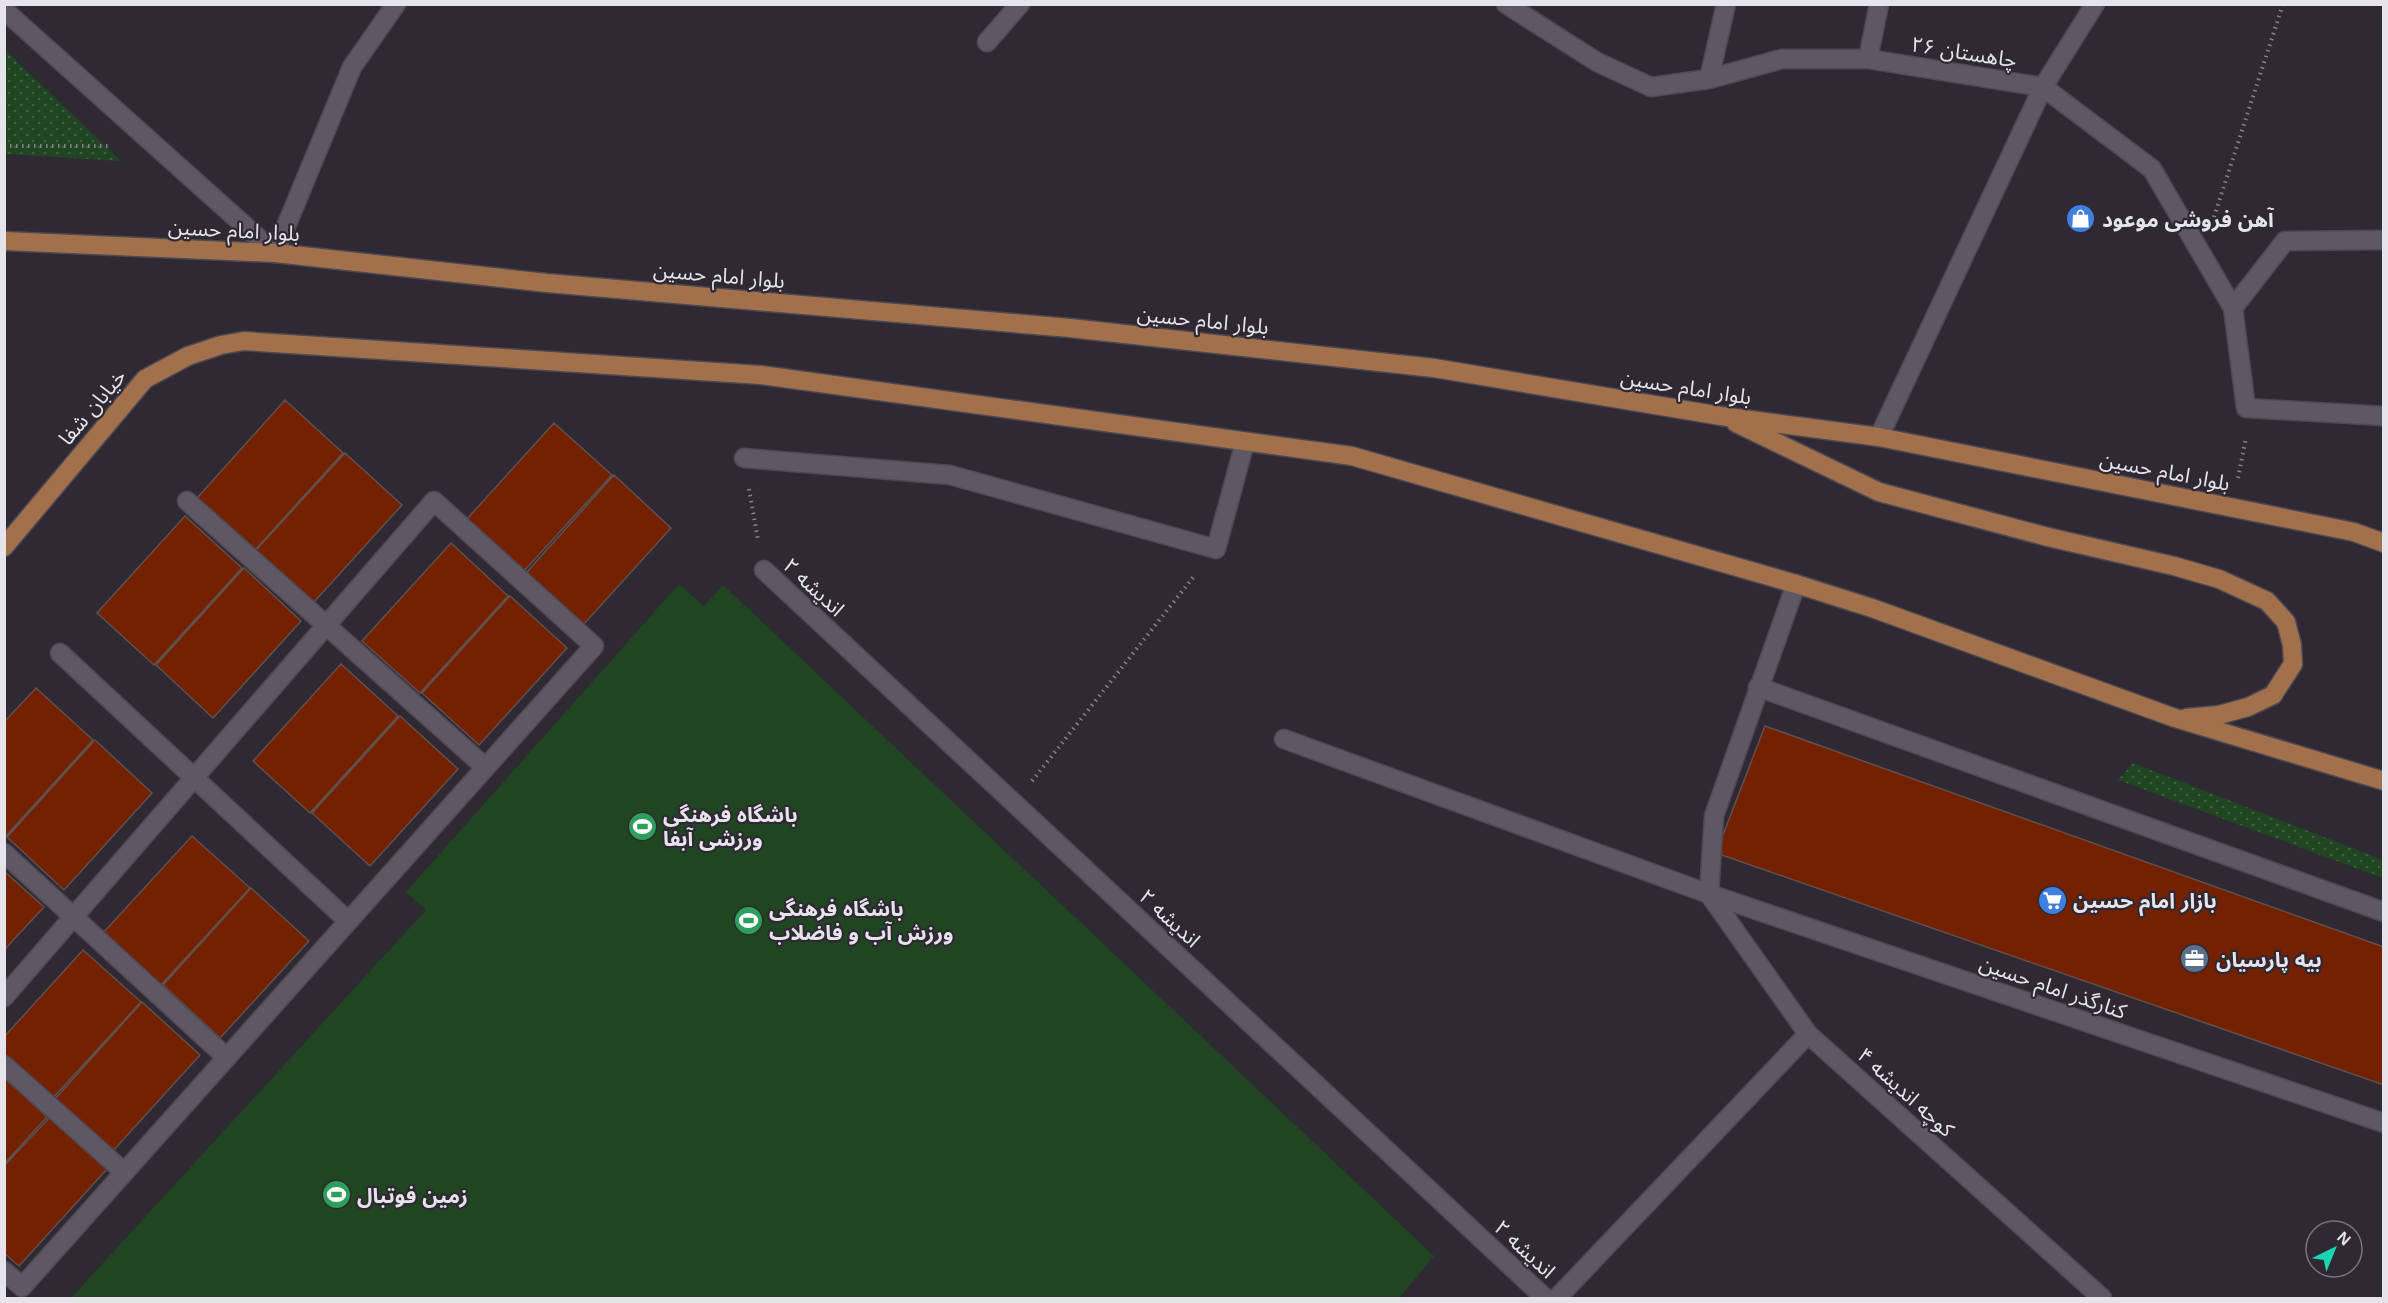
<svg xmlns="http://www.w3.org/2000/svg" width="2388" height="1303" viewBox="0 0 2388 1303" font-family="Arial,'Noto Sans Arabic',sans-serif">
<style>
.green{fill:url(#green-dots)}
.pitch{fill:#1f4620}
.building{fill:#742101;stroke:#61514d;stroke-width:1.5}
.lines{fill:none;stroke-linecap:round;stroke-linejoin:round}
.service-casing{stroke:#4d4852;stroke-width:21}
.minor-casing{stroke:#4d4852;stroke-width:21}
.tertiary-casing{stroke:#4d4852;stroke-width:21}
.primary-casing{stroke:#4d4852;stroke-width:21}
.path{stroke:#86818b;stroke-width:4;stroke-dasharray:1.5 4.5;stroke-linecap:butt}
.service{stroke:#5e5764;stroke-width:18}
.minor{stroke:#5e5764;stroke-width:18}
.tertiary{stroke:#5e5764;stroke-width:18}
.primary{stroke:#a2714c;stroke-width:18}
.labels{text-anchor:middle;dominant-baseline:central;stroke-width:4.5;stroke-linejoin:round;paint-order:stroke}
.street-label{font-size:21px;fill:#e7e3eb;stroke:#2f2934}
.poi-label{font-size:21px;font-weight:bold;fill:#e7e3eb;stroke:#2f2934;text-anchor:start}
</style>
<defs>
<pattern id="green-dots" width="8" height="8" patternUnits="userSpaceOnUse" patternTransform="scale(1.5)"><rect width="8" height="8" fill="#1f4620"/><path d="M2 2h.1M6 6h.1" fill="none" stroke="#406141" stroke-width="1.8" stroke-linecap="round"/></pattern>
</defs>
<rect width="100%" height="100%" fill="#2f2934"/>
<path class="green" d="M5 50 121 161 5 154Z
M2133 763 2383 860V878L2118 780Z"/>
<path class="pitch" d="M679 584 704 606 723 585 1434 1256 1399 1298H71L426 910 406 892Z"/>
<path class="building" d="M285 400 343 453 255 550 197 498Z
M554 423 612 475 523 572 466 520Z
M345 453 402 505 314 602 256 550Z
M614 475 671 528 583 625 526 573Z
M185 516 242 568 154 665 97 613Z
M451 543 508 596 420 693 362 641Z
M244 568 301 621 213 718 156 665Z
M510 596 567 648 479 745 422 693Z
M341 664 398 716 310 813 253 761Z
M36 688 93 740 5 837 4 722Z
M400 716 458 769 370 866 312 813Z
M1765 726 2384 947V1085L1716 853Z
M95 740 152 793 64 890 7 837Z
M192 836 250 888 161 985 103 933Z
M4 871 44 907 4 950Z
M251 888 309 941 220 1038 163 985Z
M83 950 141 1002 52 1099 4 1056V1037Z
M142 1002 200 1055 112 1152 54 1100Z
M4 1077 47 1117 4 1164Z
M50 1117 107 1169 19 1266 4 1253V1166Z"/>
<g class="lines">
<defs>
<path id="service" d="M744 458 950 475 1216 549 1245 442
M1758 687 2384 912"/>
<path id="minor" d="M1506 4 1597 62 1651 87 1709 79 1782 59H1868L2043 87 2152 169 2233 308 2246 408 2384 416
M987 42 1020 4
M1868 59 1879 4
M1709 79 1726 4
M275 253 352 67 396 4
M2233 308 2285 241 2379 240
M1879 437 2043 87 2095 4
M187 501 485 767
M764 570 1545 1298
M60 653 348 921
M1284 739 1709 894 2384 1123
M4 853 227 1058
M1709 894 1808 1034 2102 1298
M1709 894 1714 816 1796 584
M4 997 434 501 594 646 22 1287 4 1271
M4 1065 124 1172
M1557 1298 1808 1034"/>
<path id="tertiary" d="M4 10 275 253"/>
<path id="primary" d="M4 241 275 253 547 283 1070 328 1434 368 1721 416 1879 437 2354 532 2384 543
M1736 423 1879 492 2048 537 2174 566 2219 579 2267 601 2286 622 2292 645 2293 664 2273 695 2248 707 2219 715 2186 718
M4 547 145 379 188 356 221 345 244 341 761 375 1352 456 1796 584 1872 608 2175 718 2384 781"/>
</defs>
<use href="#service" class="service-casing"/>
<use href="#minor" class="minor-casing"/>
<use href="#tertiary" class="tertiary-casing"/>
<use href="#primary" class="primary-casing"/>
<path class="path" d="M4 146H109
M2214 217 2283 4
M2238 478 2246 438
M749 489 758 540
M1032 781 1195 575"/>
<use href="#service" class="service"/>
<use href="#minor" class="minor"/>
<use href="#tertiary" class="tertiary"/>
<use href="#primary" class="primary"/>
</g>
<defs>
<symbol id="shop-disc" viewBox="-11 -11 22 22"><circle r="9.5" fill="#3f7fe0" stroke="#2f2934"/><path d="M-5-2.5h2.3a2.7 3.5 0 0 1 5.4 0H5L5.5 6h-11ZM-1.5-2.5h3a1.5 2.3 0 0 0-3 0Z" fill="#fff"/></symbol>
<symbol id="stadium-disc" viewBox="-11 -11 22 22"><circle r="9.5" fill="#2e9e5b" stroke="#2f2934"/><path d="M0-5a6.5 5 0 1 0 0 10a6.5 5 0 1 0 0-10ZM-3.5-1.8h7v3.6h-7Z" fill="#fff"/></symbol>
<symbol id="supermarket-disc" viewBox="-11 -11 22 22"><circle r="9.5" fill="#3f7fe0" stroke="#2f2934"/><path d="M-6-5.5h2.5l.6 2H6L4.5 2H-2.5L-4.4-4H-6ZM-1.5 3.2a1.3 1.3 0 1 0 .1 0ZM3 3.2a1.3 1.3 0 1 0 .1 0Z" fill="#fff"/></symbol>
<symbol id="office-disc" viewBox="-11 -11 22 22"><circle r="9.5" fill="#5c6f8a" stroke="#2f2934"/><path d="M-6-3h4V-5.5h4V-3h4V5H-6ZM-1-4.5V-3h2v-1.5ZM-6 0V1H6V0Z" fill="#fff"/></symbol>
</defs>
<g fill-rule="evenodd">
<use href="#shop-disc" x="2064" y="202" width="33" height="33"/>
<use href="#stadium-disc" x="626" y="810" width="33" height="33"/>
<use href="#supermarket-disc" x="2036" y="884" width="33" height="33"/>
<use href="#stadium-disc" x="732" y="904" width="33" height="33"/>
<use href="#office-disc" x="2178" y="942" width="33" height="33"/>
<use href="#stadium-disc" x="320" y="1178" width="33" height="33"/>
</g>
<g class="labels">
<g class="street-label">
<text transform="translate(1964 52) rotate(9)">چاهستان ۲۶</text>
<text transform="translate(234 230) rotate(3)">بلوار امام حسین</text>
<text transform="translate(719 275) rotate(5)">بلوار امام حسین</text>
<text transform="translate(1203 320) rotate(6)">بلوار امام حسین</text>
<text transform="translate(1686 387) rotate(9)">بلوار امام حسین</text>
<text transform="translate(92 407) rotate(-50)">خیابان شفا</text>
<text transform="translate(2165 471) rotate(11)">بلوار امام حسین</text>
<text transform="translate(814 587) rotate(43)">اندیشه ۲</text>
<text transform="translate(1170 918) rotate(43)">اندیشه ۲</text>
<text transform="translate(2053 987) rotate(19)">کنارگذر امام حسین</text>
<text transform="translate(1906 1092) rotate(42)">کوچه اندیشه ۴</text>
<text transform="translate(1525 1249) rotate(43)">اندیشه ۲</text>
</g>
<g class="poi-label">
<text x="2102" y="219">آهن فروشی موعود</text>
<text x="663" y="814">باشگاه فرهنگی<tspan x="663" dy="24">ورزشی آبفا</tspan></text>
<text x="2073" y="900">بازار امام حسین</text>
<text x="769" y="908">باشگاه فرهنگی<tspan x="769" dy="24">ورزش آب و فاضلاب</tspan></text>
<text x="2216" y="959">بیه پارسیان</text>
<text x="357" y="1195">زمین فوتبال</text>
</g>
</g>
<rect width="2388" height="1303" fill="none" stroke="#e7e3eb" stroke-width="12"/>
<g transform="translate(2334 1249) rotate(43)"><circle r="28" fill="#2f2934" stroke="#79737d" stroke-width="1.5"/>
<path d="M0-4.5L10 22L0 15L-10 22Z" fill="#1ad5b2"/>
<text y="-9" font-size="16" font-weight="bold" text-anchor="middle" fill="#e7e3eb">N</text>
</g>
</svg>
